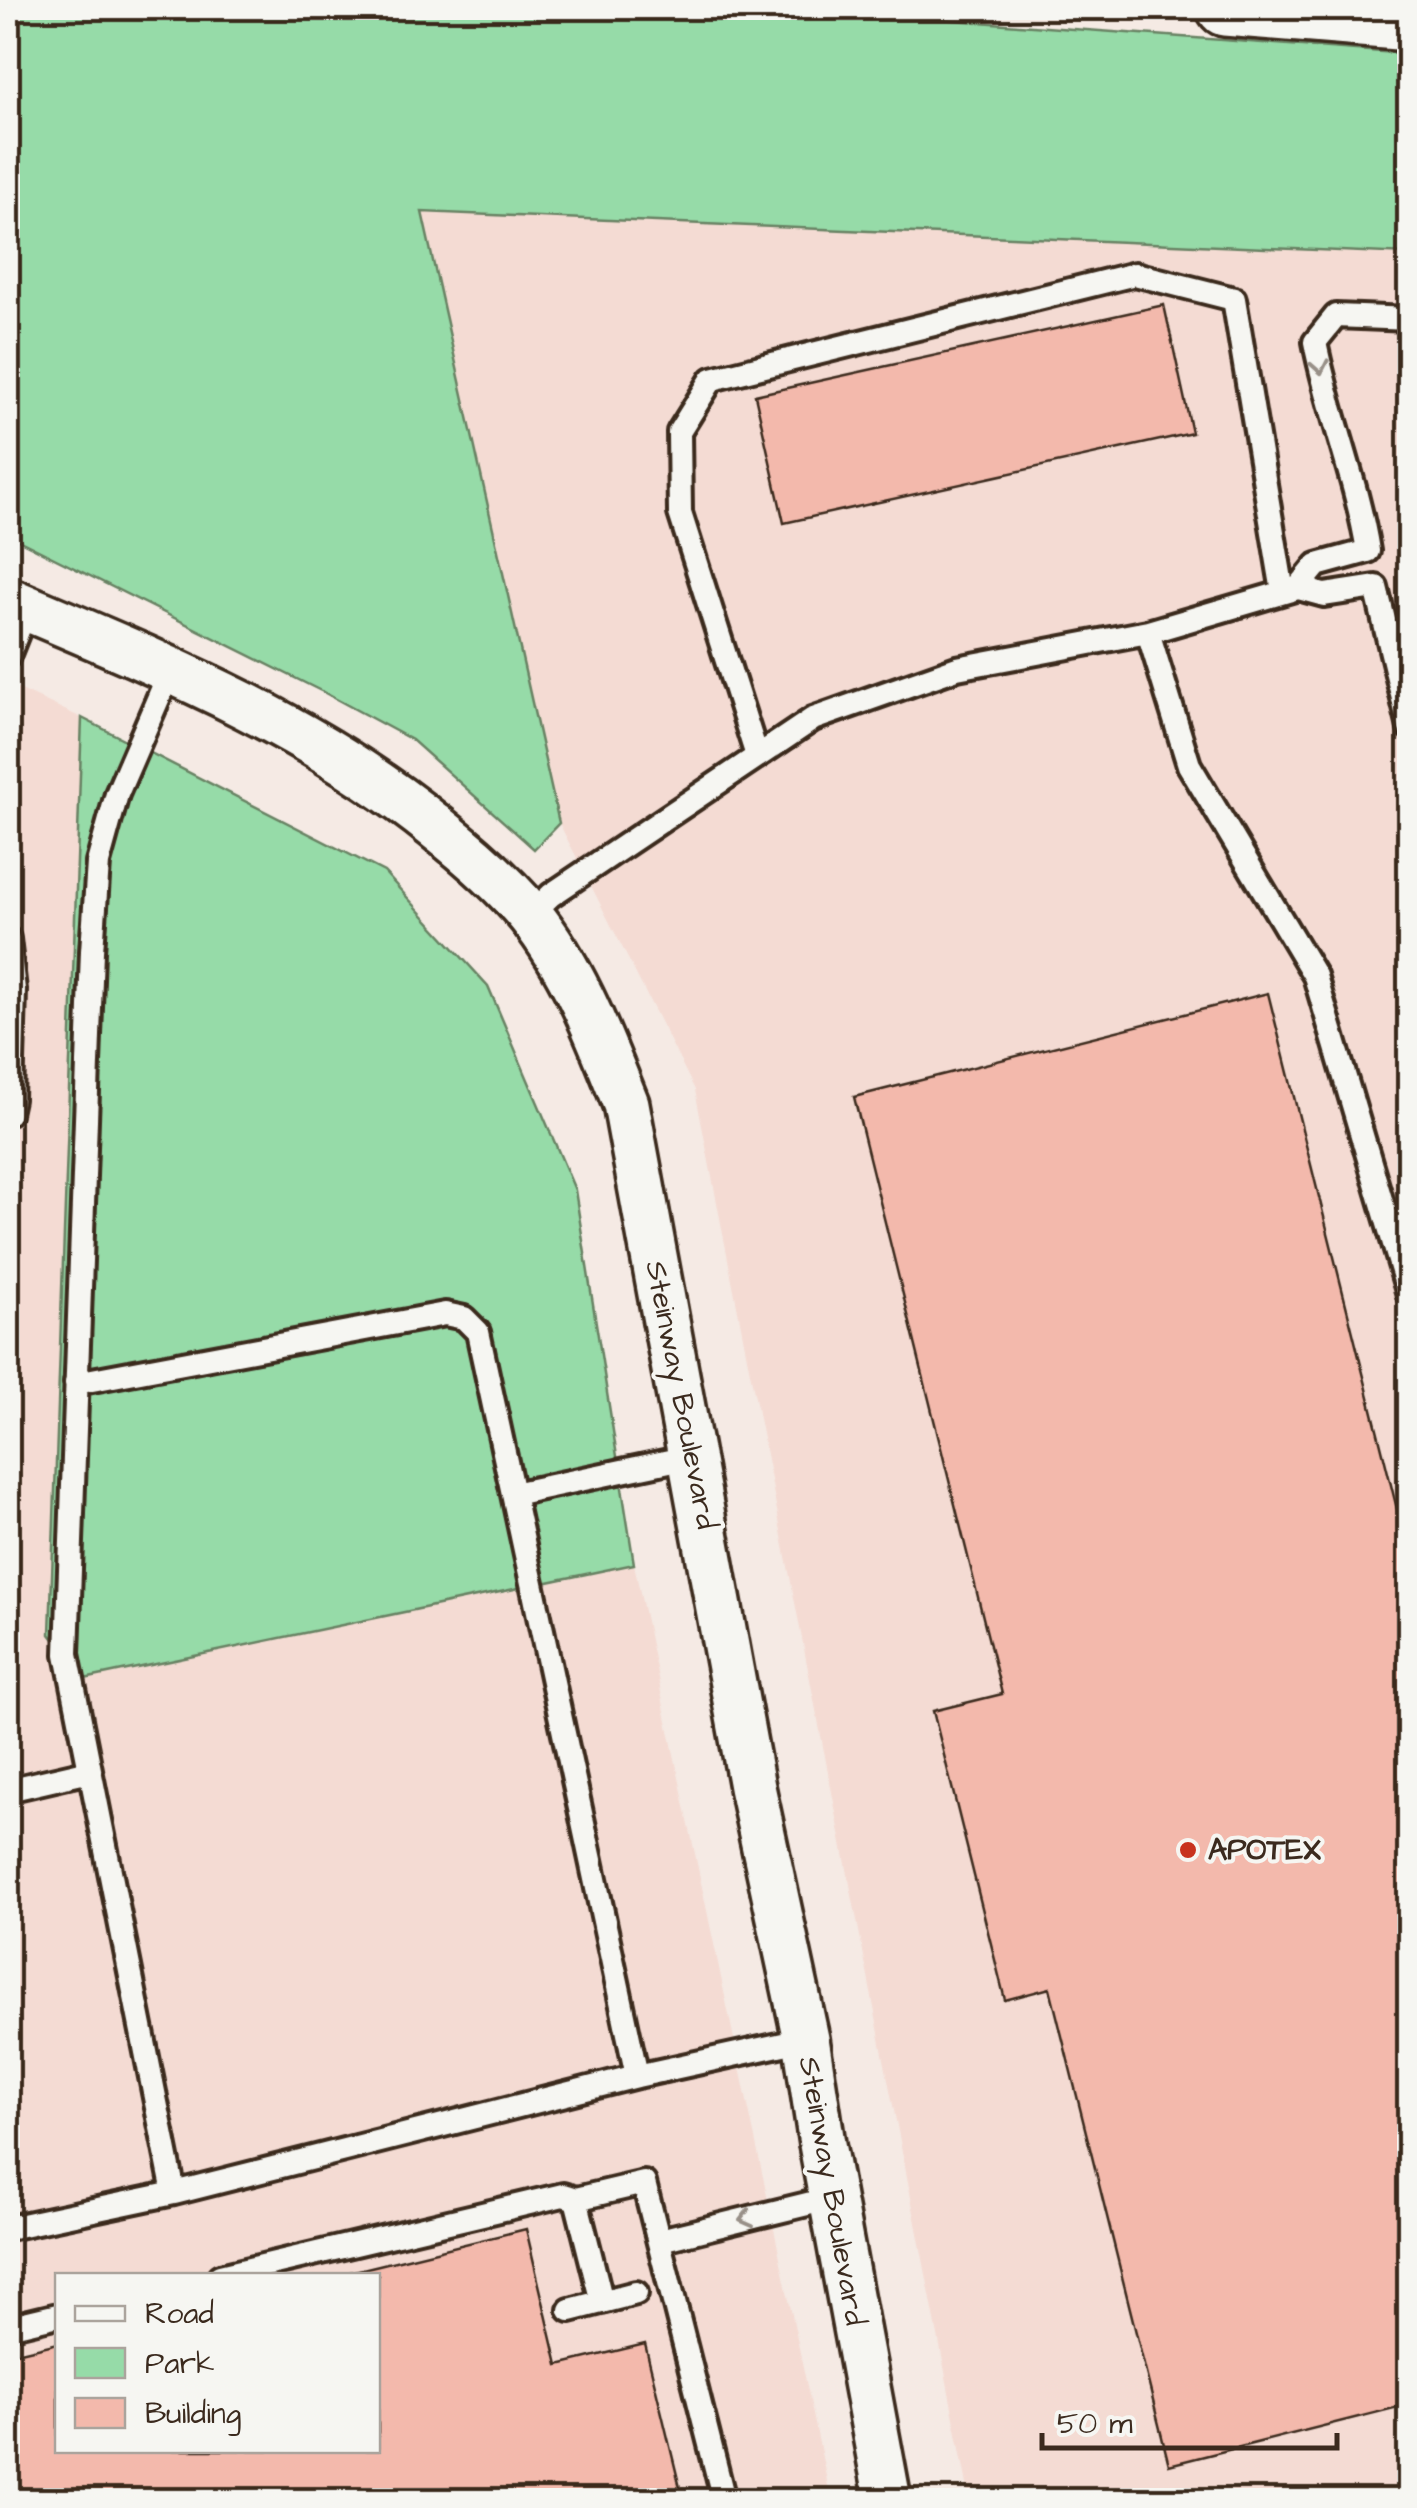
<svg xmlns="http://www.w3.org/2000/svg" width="1417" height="2508" viewBox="0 0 1417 2508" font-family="'Architects Daughter',sans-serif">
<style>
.built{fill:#f4dbd3;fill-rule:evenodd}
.green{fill:#96dba8;stroke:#688263;stroke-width:2.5}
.building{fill:#f3b9ac;stroke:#3b2a1e;stroke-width:2.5}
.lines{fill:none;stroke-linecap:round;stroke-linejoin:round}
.service-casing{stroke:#3b2a1e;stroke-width:30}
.minor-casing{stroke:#3b2a1e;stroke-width:52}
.motorway-casing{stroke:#3b2a1e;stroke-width:62}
.service{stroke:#f6f6f2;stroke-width:22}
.minor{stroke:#f6f6f2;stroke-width:45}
.motorway{stroke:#f6f6f2;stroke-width:55}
.oneway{stroke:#989088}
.poi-dot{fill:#c8321e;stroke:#f6f6f2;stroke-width:4}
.labels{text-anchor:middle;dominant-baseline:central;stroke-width:8;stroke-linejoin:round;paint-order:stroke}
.street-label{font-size:30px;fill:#3b2a1e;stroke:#f6f6f2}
.poi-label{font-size:30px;font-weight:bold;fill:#3b2a1e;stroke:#f6f6f2;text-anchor:start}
</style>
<rect width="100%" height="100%" fill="#f5eae4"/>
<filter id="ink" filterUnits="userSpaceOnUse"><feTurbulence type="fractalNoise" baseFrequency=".01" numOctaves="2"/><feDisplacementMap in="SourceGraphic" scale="20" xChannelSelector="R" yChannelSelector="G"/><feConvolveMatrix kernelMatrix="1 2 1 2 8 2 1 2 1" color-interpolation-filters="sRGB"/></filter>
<g filter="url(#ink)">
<path class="built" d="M421 212 1409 254V2500H970L695 1090 559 823Z
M8 684 82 718 71 1099 84 1679 634 1564 831 2500H8ZM58 2276H378V2450H58Z"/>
<path class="green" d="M8 8H791L1409 54V254L422 212 559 823 534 849 412 740 325 693 8 535Z
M82 718 384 872 488 986 575 1190 634 1564 84 1679 50 1634Z"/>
<path class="building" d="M1164 305 1192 433 784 523 755 395Z
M1268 993 1410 1561V2404L1169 2465 1050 1988 1005 2000 933 1711 1002 1694 854 1097Z
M526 2229 558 2365 645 2344 683 2500H8V2355L58 2343V2450H378V2276H334Z"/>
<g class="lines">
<defs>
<path id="service" d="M1298 588 1317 565 1368 551C1357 481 1329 414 1315 342L1336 316 1410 319
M1148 632 1298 588 1324 595 1376 587 1410 728
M8 656 27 608
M171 669 117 794 98 863 92 951 67 1654 174 2193 637 2076 806 2039
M757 756 680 513 679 432 712 379 1135 274 1234 299 1283 592
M530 915 551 895 813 719 957 668 1148 632 1189 765 1315 976 1410 1298
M8 939 14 990 11 1099 8 1113
M76 1383 445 1314 464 1318 478 1332 513 1494
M8 1790 90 1771
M637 2076 513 1494 693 1456
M576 2199 602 2302
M8 2228 174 2193
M660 2240 832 2198
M220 2276 563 2195 576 2199 644 2183 724 2500
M570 2310 636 2293
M8 2327 58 2315"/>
<path id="minor" d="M8 600C159 664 306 722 436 827 469 853 503 882 530 915 575 971 600 1039 626 1104L752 1787 806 2039 822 2144 888 2500"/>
<path id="motorway" d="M1225 8 1410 23"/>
</defs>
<use href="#service" class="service-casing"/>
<use href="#minor" class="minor-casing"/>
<use href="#motorway" class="motorway-casing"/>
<use href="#service" class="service"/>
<use href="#minor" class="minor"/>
<use href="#motorway" class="motorway"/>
</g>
<defs><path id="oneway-chevron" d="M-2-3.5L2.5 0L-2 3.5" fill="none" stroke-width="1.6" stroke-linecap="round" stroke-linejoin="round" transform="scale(2.5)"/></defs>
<g class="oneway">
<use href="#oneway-chevron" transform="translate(1320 367) rotate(79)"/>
<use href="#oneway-chevron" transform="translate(746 2219) rotate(166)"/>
</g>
</g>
<circle class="poi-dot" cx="1188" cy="1850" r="10"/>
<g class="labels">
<g class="street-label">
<text transform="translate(681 1395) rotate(79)">Steinway Boulevard</text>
<text transform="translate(832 2191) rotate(80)">Steinway Boulevard</text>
</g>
<g class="poi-label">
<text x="1208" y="1850">APOTEX</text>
</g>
</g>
<rect width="1417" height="2508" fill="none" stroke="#f6f6f2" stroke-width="40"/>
<rect x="20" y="20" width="1377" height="2468" fill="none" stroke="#3b2a1e" stroke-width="4" filter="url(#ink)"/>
<rect x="55" y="2273" width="325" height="180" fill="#f6f6f2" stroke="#aba49d" stroke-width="2.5"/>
<rect x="75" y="2306" width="50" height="15" fill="#f6f6f2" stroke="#aba49d" stroke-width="2.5"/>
<text x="145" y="2323" font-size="30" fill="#3b2a1e">Road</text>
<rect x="75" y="2348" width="50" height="30" fill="#96dba8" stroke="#aba49d" stroke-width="2.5"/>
<text x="145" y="2373" font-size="30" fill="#3b2a1e">Park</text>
<rect x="75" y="2398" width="50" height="30" fill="#f3b9ac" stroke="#aba49d" stroke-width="2.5"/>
<text x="145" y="2423" font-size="30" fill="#3b2a1e">Building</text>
<path d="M1042 2433v15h295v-15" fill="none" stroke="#3b2a1e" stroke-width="5"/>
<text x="1057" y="2433" font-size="30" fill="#3b2a1e" stroke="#f6f6f2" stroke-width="8" paint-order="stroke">50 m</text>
</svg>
